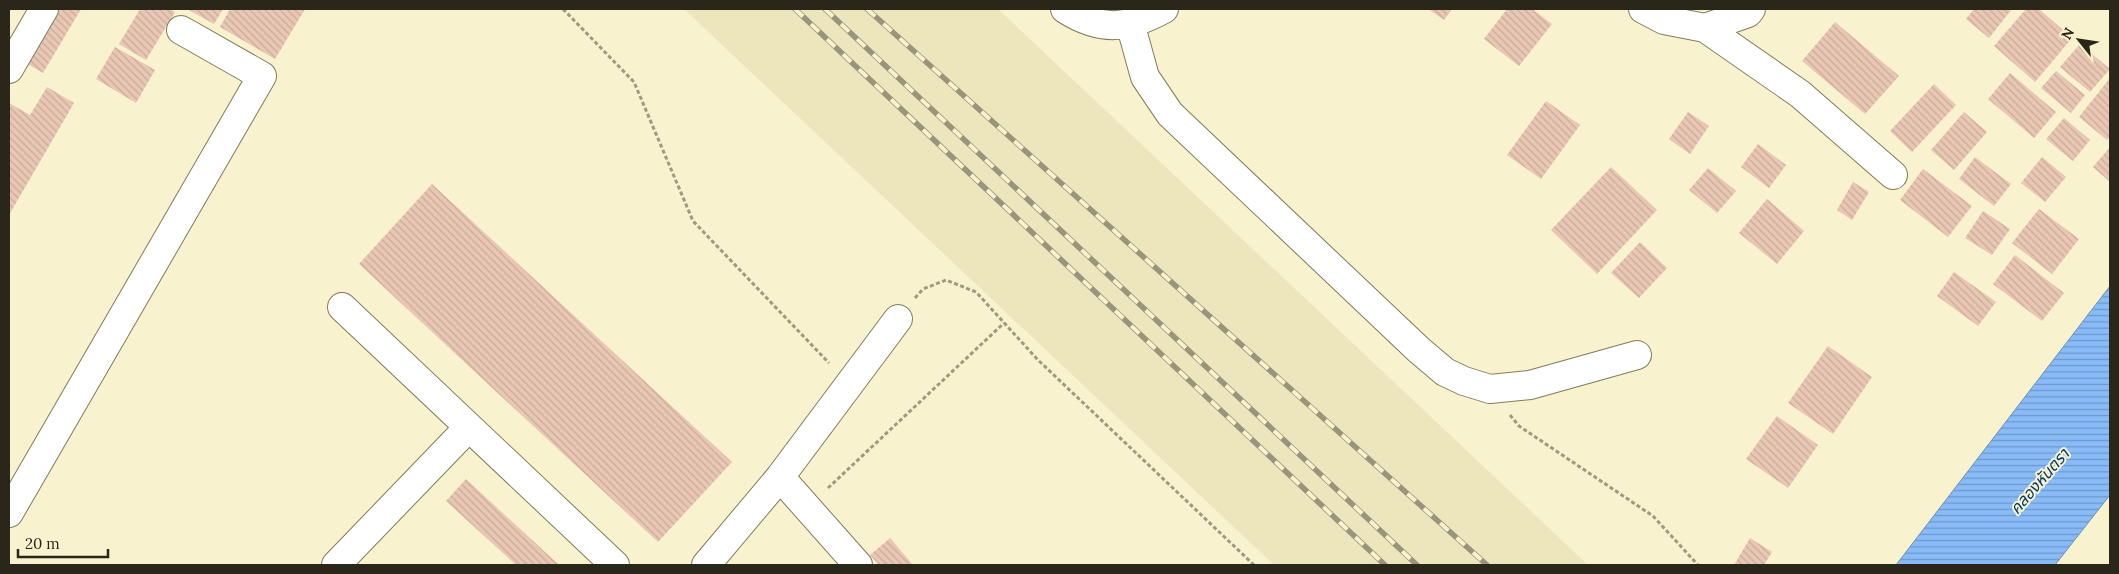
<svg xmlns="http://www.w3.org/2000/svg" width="2119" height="574" viewBox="0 0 2119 574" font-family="Lora,'Noto Sans Thai',serif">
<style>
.built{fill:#ede5bb}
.water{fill:url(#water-rules);stroke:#6c8fb5}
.building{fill:url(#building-back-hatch)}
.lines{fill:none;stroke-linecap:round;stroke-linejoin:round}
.minor-casing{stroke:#817c5c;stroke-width:30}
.path{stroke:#9e9a80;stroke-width:3;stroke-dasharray:4 2.5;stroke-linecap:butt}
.minor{stroke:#fff;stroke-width:28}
.rail-casing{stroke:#99947b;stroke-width:5.5}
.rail{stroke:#f8f2ce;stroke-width:4;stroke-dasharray:11;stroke-linecap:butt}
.labels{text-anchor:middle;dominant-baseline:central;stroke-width:4;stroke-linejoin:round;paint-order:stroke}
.water-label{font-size:16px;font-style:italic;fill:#01376d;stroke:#f8f2ce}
</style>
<defs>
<pattern id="water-rules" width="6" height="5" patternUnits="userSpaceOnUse" patternTransform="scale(1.25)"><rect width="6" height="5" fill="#88bbf8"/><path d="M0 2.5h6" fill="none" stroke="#6f98c8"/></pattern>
<pattern id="building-back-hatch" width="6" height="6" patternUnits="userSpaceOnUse" patternTransform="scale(1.25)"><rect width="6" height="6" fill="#e9c7b4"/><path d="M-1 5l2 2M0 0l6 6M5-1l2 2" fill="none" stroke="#c8ab9a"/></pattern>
</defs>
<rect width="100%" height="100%" fill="#f8f2ce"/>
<path class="built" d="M684 9H998L1588 565H1274Z"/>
<path class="water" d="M2110 286V495L2055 565H1896Z"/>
<path class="building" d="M53 9H81L43 73 23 61Z
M140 9H170L175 12 146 60 119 44Z
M187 9H223L214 24Z
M230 9H305L275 59 220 27Z
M1428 9H1452L1444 20Z
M1507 9H1532L1552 24 1519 66 1484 39Z
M1974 9H2012L1989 38 1966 19Z
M2026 9H2039L2072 38 2035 82 1994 46Z
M1835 22 1899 76 1865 114 1802 61Z
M2080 44 2110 69 2090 92 2060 67Z
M115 47 155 70 136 103 96 79Z
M2056 71 2085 95 2071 113 2041 88Z
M2010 73 2056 112 2034 138 1988 99Z
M2110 78V137L2107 140 2079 117Z
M1934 84 1956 105 1912 152 1890 131Z
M47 87 74 103 9 215V103L30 115Z
M1546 101 1580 125 1541 179 1507 155Z
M1688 112 1709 126 1690 154 1669 139Z
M1964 112 1987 132 1954 170 1931 150Z
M2064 118 2090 140 2073 161 2046 139Z
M1758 144 1786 165 1769 188 1741 167Z
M2110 147V182L2093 167Z
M1975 157 2011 184 1994 206 1959 179Z
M2042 157 2066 177 2045 202 2021 183Z
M1611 167 1657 210 1597 274 1551 230Z
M1708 168 1736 191 1717 213 1689 190Z
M1923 169 1972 206 1948 237 1900 200Z
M1853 182 1869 192 1852 220 1837 210Z
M432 184 732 462 658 542 359 264Z
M1767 199 1804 231 1777 264 1739 233Z
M2039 209 2079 239 2052 274 2012 243Z
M1983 211 2010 229 1992 255 1965 238Z
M1640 242 1667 268 1639 298 1611 273Z
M2015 255 2064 293 2042 321 1993 284Z
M1954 272 1996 302 1978 326 1937 296Z
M1828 346 1872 377 1833 434 1788 403Z
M1777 416 1818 445 1788 488 1746 459Z
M466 479 559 565H516L446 501Z
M890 538 913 565H879L870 555Z
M1750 538 1772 552 1764 565H1734Z"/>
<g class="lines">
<defs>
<path id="minor" d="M1065 9C1101 32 1128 29 1164 9
M1643 9 1664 20 1705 28 1748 13 1751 9
M1130 23 1145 77 1170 114 1419 350 1445 372 1464 381 1490 389 1530 385 1637 355
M1705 28 1800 94 1893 175
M9 69 44 9
M342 307 615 565
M780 477 858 565
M9 513 262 76 181 30
M336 565 469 427
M706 565 780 477 898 319"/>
</defs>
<use href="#minor" class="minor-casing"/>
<path class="path" d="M563 9 634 82 693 221 829 363
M915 298 923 289 946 280 976 292 1038 360 1254 565
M1510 415 1519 426 1653 516 1698 565
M828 488 1004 323"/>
<use href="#minor" class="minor"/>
<defs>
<path id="rail" d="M795 9 1385 565
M825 9 1417 565
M867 9 1487 565"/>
</defs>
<use href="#rail" class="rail-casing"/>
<use href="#rail" class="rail"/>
</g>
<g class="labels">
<g class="water-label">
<text transform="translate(2039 481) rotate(-49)">คลองหันตรา</text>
</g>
</g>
<rect width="2119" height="574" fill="none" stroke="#2a271a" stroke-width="20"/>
<g transform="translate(2079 40) rotate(300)" stroke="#f8f2ce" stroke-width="4" paint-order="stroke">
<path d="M0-4L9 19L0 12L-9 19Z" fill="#2a271a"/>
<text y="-8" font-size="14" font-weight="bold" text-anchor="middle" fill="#2a271a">N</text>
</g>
<path d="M18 549v8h90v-8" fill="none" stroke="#2a271a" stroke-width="2.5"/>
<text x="25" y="549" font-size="15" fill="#2a271a" stroke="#f8f2ce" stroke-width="4" paint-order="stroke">20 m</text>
</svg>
